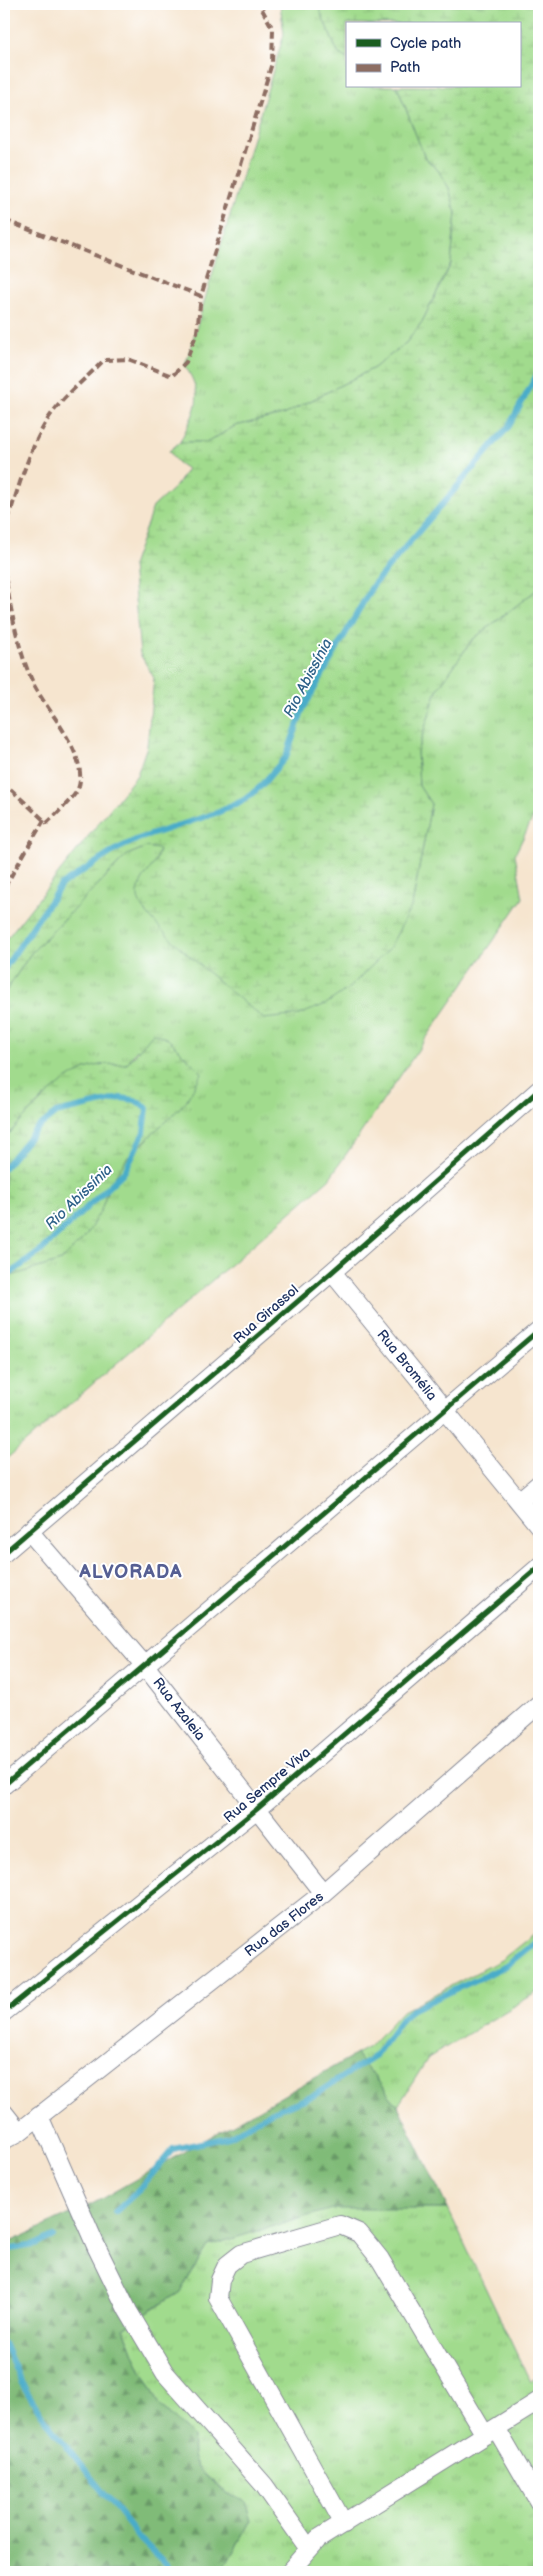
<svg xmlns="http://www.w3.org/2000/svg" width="543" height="2576" viewBox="0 0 543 2576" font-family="'Balsamiq Sans',sans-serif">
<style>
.grass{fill:url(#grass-tufts);stroke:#5e8576}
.forest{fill:url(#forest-firs);stroke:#4e756b}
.wetland{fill:url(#wetland-marsh);stroke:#5e8576}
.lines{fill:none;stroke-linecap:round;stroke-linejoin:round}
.stream{stroke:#4aacc9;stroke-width:6}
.street-casing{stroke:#888a96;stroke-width:20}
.street{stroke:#fff;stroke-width:18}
.quiet{stroke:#8d6e63;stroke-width:4;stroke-dasharray:8 4;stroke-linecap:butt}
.cycleway-casing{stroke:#fff;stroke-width:8}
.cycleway{stroke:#1b5e20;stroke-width:5}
.labels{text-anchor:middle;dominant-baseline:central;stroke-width:4;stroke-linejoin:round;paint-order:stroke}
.street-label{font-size:14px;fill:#1b2f5e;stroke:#fff}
.water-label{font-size:15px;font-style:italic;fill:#2e6189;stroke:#fff}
.district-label{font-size:19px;font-weight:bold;letter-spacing:1px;fill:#565f93;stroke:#fff}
</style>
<defs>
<pattern id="grass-tufts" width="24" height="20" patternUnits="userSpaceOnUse" patternTransform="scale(1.25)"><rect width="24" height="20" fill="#a1db8d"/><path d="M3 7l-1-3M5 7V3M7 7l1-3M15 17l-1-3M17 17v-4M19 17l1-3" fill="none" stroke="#8abc7c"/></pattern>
<pattern id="forest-firs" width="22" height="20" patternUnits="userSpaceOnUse" patternTransform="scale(1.25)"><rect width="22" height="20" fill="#80bb78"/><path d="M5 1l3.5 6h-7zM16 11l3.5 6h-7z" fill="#689866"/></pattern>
<pattern id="wetland-marsh" width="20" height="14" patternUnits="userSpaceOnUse" patternTransform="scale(1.25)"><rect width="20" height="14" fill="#a1db8d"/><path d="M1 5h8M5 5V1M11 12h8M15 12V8" fill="none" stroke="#8abc7c"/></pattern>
</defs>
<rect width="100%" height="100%" fill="#fff"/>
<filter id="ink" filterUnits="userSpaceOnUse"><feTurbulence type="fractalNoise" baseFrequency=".02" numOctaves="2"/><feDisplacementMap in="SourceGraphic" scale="10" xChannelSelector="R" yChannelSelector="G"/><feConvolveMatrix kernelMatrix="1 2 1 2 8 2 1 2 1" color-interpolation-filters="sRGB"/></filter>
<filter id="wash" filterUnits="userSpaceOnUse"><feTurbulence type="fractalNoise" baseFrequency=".0096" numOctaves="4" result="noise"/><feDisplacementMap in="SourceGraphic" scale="20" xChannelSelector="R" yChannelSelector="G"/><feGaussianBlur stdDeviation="1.12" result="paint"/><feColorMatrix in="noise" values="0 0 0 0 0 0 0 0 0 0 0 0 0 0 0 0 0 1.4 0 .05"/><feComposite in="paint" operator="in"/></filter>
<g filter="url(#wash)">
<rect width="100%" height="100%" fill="#f6e5cf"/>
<path class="grass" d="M280 4H317L338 53 347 59V86H397L425 158 438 170 449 188 456 213 451 263 422 322 406 343 374 368 283 415 235 426 208 442H180C195 410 206 398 185 366L284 34Z
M539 585V806L515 854 523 898 329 1179 4 1461V1278L61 1261 101 1210 109 1186 127 1158 148 1139 137 1049 127 1064 100 1065 43 1098 7 1136H4V994L31 953 127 855 146 847 159 849 158 859 139 886 350 987 366 971 412 905 431 804 419 786 417 752 437 690 472 640 535 591Z
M539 1930V1991L428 2058 398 2106 356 2054 369 2047 402 2011 501 1960Z
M332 2208 448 2209 530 2382 539 2375V2572H222L251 2520 245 2502C229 2494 197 2474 193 2456 192 2450 193 2442 193 2436L160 2405 135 2357 124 2328 180 2292 208 2246Z"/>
<path class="forest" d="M356 2054 398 2106 448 2209H332L208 2246 180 2292 124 2328 135 2357 160 2405 193 2436C193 2442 192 2450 193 2456 196 2474 229 2494 245 2502L251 2520 222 2572H4V2242L12 2241 94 2203Z"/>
<path class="wetland" d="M317 4H539V585L535 591 472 640 437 690 417 752 419 786 431 804 412 905 389 949 350 987 326 1004 299 1015 264 1019C242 1000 140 920 138 897 137 877 157 868 159 849L146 847 127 855 31 953 4 994V942L137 775 147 746 154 678 140 654 132 566 153 507 176 486 187 469 177 462 169 451 180 442H208L235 426 283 415 374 368 406 343 422 322 451 264 456 213 449 188 438 170 425 158 397 86H519V24H347V59L338 53Z
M153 1033 168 1039 202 1073 185 1103 127 1158 109 1186 101 1210 86 1236 61 1261 4 1278V1136H7C31 1111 64 1071 100 1065 109 1064 118 1064 127 1064Z"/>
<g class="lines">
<path class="stream" d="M4 969 61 885 117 849 138 839 219 812 244 800 260 787 286 757 303 709 373 585 509 426 539 371
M4 1168 36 1129 56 1113 121 1098 135 1100 147 1108 144 1132 125 1171 42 1250 4 1278
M115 2212 139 2190 173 2149 229 2137 271 2112 313 2096 376 2055 403 2017 413 2009 506 1966 539 1939
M4 2250 35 2245 53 2236
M4 2343 21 2382 41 2414 140 2539 174 2572"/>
</g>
</g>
<g filter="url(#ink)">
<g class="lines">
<defs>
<path id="street" d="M332 1272 539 1526
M519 1501 539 1484
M29 1531 146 1667 323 1893
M4 1553 332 1272 539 1090
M4 1785 539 1330
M4 2012 257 1809 539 1567
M4 2113 19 2132
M39 2116 96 2246 128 2311 165 2373 264 2485 309 2549
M4 2140 19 2132 323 1893 539 1704
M496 2428 539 2502
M344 2524 218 2298 220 2280 227 2265 241 2254 340 2225 359 2233 380 2259 485 2435
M289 2572 318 2539 539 2401"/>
</defs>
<use href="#street" class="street-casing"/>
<use href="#street" class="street"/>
<path class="quiet" d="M4 220 201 296 272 63 273 29 259 4
M4 532C16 496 26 457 45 424 59 399 85 380 104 360L128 359 172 376 186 362 197 332 201 296
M4 569C11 609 17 650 35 687 49 713 90 757 78 789 74 798 55 815 47 823L4 783
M4 888 44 820"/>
<defs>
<path id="cycleway" d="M4 1553 332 1272 539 1090
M4 1785 539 1330
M4 2012 257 1809 539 1567"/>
</defs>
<use href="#cycleway" class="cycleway-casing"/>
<use href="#cycleway" class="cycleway"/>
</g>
</g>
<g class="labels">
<g class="street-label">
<text transform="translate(266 1314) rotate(-41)">Rua Girassol</text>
<text transform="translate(407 1365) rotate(51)">Rua Bromélia</text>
<text transform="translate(179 1709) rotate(52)">Rua Azaleia</text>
<text transform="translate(267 1785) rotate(-40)">Rua Sempre Viva</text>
<text transform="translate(284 1924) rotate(-38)">Rua das Flores</text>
</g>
<g class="water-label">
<text transform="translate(308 678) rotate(-62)">Rio Abissínia</text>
<text transform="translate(79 1197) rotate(-44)">Rio Abissínia</text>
</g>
<g class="district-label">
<text x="131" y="1572">ALVORADA</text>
</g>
</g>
<rect width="543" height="2576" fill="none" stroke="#fff" stroke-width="20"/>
<rect x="346" y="22" width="175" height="65" fill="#ffffff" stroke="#a4acbf"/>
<rect x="356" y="39" width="25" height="8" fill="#1b5e20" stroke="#a4acbf"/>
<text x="390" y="48" font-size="15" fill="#1b2f5e">Cycle path</text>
<rect x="356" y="64" width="25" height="8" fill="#8d6e63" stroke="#a4acbf"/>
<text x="390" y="72" font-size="15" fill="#1b2f5e">Path</text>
</svg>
